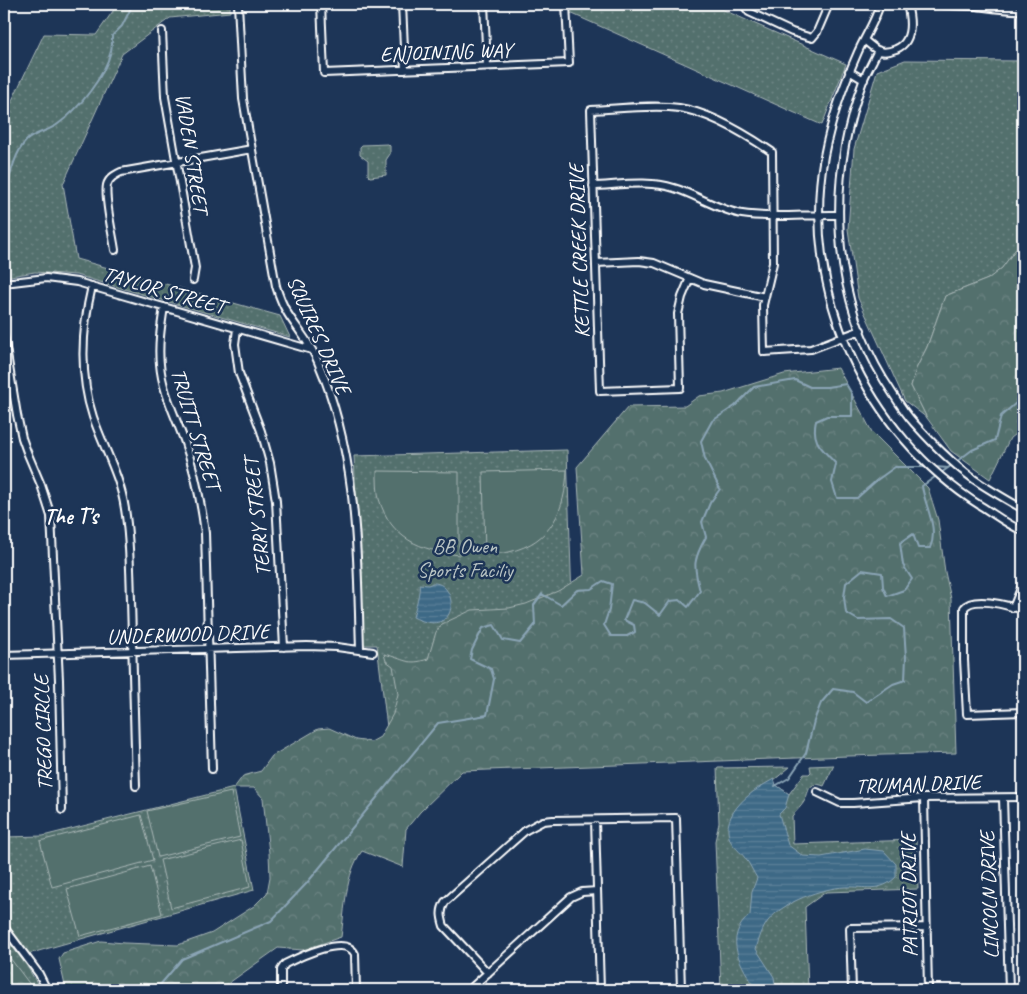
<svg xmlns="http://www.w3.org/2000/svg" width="1027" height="994" viewBox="0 0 1027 994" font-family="Caveat,sans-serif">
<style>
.grass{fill:url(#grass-dots);stroke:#a9b7b6}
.forest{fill:url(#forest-crowns);stroke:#a9b7b6}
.pitch{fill:#536f6d;stroke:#a9b7b6}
.water{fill:url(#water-rules);stroke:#8ba5b6}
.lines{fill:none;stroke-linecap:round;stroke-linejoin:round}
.stream{stroke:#8ba5b6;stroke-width:2}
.minor-casing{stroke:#fff;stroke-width:10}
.minor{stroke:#1d3557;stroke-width:6}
.labels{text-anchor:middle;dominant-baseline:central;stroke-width:5;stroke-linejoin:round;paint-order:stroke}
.street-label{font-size:21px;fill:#fff;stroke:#1d3557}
.park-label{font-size:21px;fill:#bac5c5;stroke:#1d3557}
.neighbourhood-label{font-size:22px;font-weight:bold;fill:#fff;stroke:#1d3557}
</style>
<defs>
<pattern id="grass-dots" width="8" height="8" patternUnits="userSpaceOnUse" patternTransform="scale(1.25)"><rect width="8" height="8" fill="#536f6d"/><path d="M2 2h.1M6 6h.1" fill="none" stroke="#6d8583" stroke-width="1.8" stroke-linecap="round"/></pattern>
<pattern id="forest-crowns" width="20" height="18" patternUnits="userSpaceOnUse" patternTransform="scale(1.25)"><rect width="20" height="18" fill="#536f6d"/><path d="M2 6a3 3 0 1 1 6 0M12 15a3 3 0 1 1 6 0" fill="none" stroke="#6d8583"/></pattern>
<pattern id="water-rules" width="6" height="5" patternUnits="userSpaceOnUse" patternTransform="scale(1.25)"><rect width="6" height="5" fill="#3e6986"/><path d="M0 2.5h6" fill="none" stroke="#5b8098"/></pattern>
</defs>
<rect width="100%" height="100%" fill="#1d3557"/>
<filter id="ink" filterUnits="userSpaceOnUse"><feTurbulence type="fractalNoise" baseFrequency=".02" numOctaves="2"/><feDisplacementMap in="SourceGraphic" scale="10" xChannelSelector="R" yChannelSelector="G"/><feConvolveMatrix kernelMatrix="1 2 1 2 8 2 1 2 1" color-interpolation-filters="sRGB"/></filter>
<g filter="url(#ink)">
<path class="grass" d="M118 4H230V12L170 18 122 54 63 184 76 259 280 316 290 337 76 275 35 272 4 277V117L44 34 96 35Z
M550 4H710L846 64 822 125Z
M905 60 1023 61V239L1002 268 988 279 945 296 927 347 916 369 911 386 927 418 905 401 858 298 848 229 854 149 877 71Z
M388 144 390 146V154L386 160V175L370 177 368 175V161L360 155V147L362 145Z
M567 450 577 754 391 760 377 645H363L354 456Z
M834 765 824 786C808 780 809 792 805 800 802 806 796 811 792 816L793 844 916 840 918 889 826 892 805 907 808 990H721L715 841 719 823 717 768 790 767 774 780 776 785 789 794 804 774H809L811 772 810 766Z
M234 788 254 890 28 954 14 936 4 918V837L43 836Z
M4 936 27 966 41 990H4Z"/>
<path class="forest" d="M1023 239V428L1010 438 990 479 951 451 927 418 911 386 916 369 927 347 945 296 988 279 1002 268Z
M838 368 872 432 928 488 938 520 945 572 951 599 956 753 848 756 462 771 420 812 406 829 403 867 362 851C345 874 345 909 341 937L303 950 278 948 219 990H66L59 959 63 953 101 941 124 943 178 945 212 933 254 906 267 893 270 877 269 853 263 798 254 788H234L243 776 261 771 272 756 318 729 329 728 356 740 371 742 380 737 393 714 398 694 393 666 386 661 384 654C405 659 407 666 428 659L436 632 442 624 472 610 509 608 526 604 558 591 584 575 577 467 628 407 685 406 699 396 723 393 784 374Z
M4 950 34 990H4Z"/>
<path class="pitch" d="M567 470C565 510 552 542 509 552 502 554 493 553 485 553L483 472Z
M377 471 459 472V555C420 550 391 539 379 499 377 490 377 480 377 471Z
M231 792 240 837 158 857 147 811Z
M141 815 153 860 52 887 40 841Z
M241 840 250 887 171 908 160 860Z
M150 866 162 914 80 936 67 889Z"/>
<path class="water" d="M433 583C459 582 461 641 413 617 415 609 421 590 419 584L428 585Z
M774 779 776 785 789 794 785 808 779 814 788 845 803 856 821 857 865 849 884 851 896 864V877C880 893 865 886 845 887 822 888 783 902 768 921 762 929 759 939 756 949L774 977 776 990H757C741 966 722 938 750 915L752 891 757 878C753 872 750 864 745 858 740 851 734 848 730 840 719 813 754 789 774 779Z"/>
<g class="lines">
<path class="stream" d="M4 200C9 181 13 154 27 140 36 132 49 131 58 124 79 109 105 76 111 51 112 46 112 40 112 36L122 26 133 4
M956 462 972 450 995 440 1001 416 1023 397
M935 467 948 468 952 465
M775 786 789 778 806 753 814 721 821 703 833 689 853 692 866 702 893 684 905 680 906 657 904 628 891 619 858 620 846 613 844 597 846 583 862 570 882 573 883 587 887 596 904 590 912 579 903 565 900 543 913 534 918 548H930C939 528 925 507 922 486L948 468
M143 990 160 985 182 959 271 921 307 883 438 723 487 715 494 679 491 669 470 659 472 650 483 628 494 625 503 640 520 643 535 625 534 605 542 594 561 605 577 590 591 589 603 581 612 584 609 610 604 625 611 636H627L635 632 634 625 624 620 632 600 645 603 660 615 670 601 680 600 688 607 700 591C693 565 693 560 706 537L702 522 710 503 720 489 705 459 701 441 712 421 735 406 754 387 795 380 810 387H827L846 384 852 394V416H827L816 421C811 443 823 449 836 464L832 482 837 498H857L877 480 895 467H928"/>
<defs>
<path id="minor" d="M238 4 243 99 276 286C279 296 283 306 288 314 298 330 311 344 318 362 358 456 357 550 360 650
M321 4 324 73 569 63 566 4
M402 4 405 70
M484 4 487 66
M743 4 749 12 792 32 812 38 817 32 829 4
M880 4C876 20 865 36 858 52 843 86 831 120 824 156 800 291 866 434 981 506 994 514 1008 525 1023 531
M941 4C953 6 964 5 976 6 992 8 1007 11 1023 10
M162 31 165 97 195 268 193 280
M864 40C868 43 872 47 877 50 883 53 889 52 896 49 914 42 911 20 907 4
M878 50C873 61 867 71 863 81 827 177 830 291 884 380 894 395 902 410 914 423 932 443 959 470 981 484 995 493 1009 501 1023 509
M849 71 864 80
M593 186C619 185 649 180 674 188 697 195 718 210 742 214 771 219 808 214 838 215
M115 250C113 235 104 198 107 185 109 178 115 175 121 172L252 149
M596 263 639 261 654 263 704 284 765 297
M690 278 682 297 678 314 680 388 600 391 591 110C617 109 653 104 679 108 709 112 747 135 772 152L773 263 763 305 764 352 811 349 861 330
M4 283 46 278 77 282 312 350
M92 286C82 328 79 374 93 417 104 449 120 475 125 509 130 539 130 570 131 600 133 662 134 724 136 786
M164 307C161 326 158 345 160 364 162 391 175 415 184 440 195 471 201 501 205 533L212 769
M237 329 235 344 239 373 261 431 270 463 276 501 284 647
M4 336 17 415 22 438 27 452 41 485 51 516 59 680 62 810
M1013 608 1023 583
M1023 610C1010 606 973 595 964 608V660L967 714 1023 712
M4 655 307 646 337 647 373 652
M817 792 840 803H853L924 798 1023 797
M924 798 928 990
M1003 798 1009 990
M595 820 600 990
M4 927 39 974 47 990
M488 973 444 926C441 916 440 911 445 902L526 830 543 821 553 820 676 818 681 990
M281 990V970L285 964C299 957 346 934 355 954L356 990
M469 990 571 897 582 892 597 891
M852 990 850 928 926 927"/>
</defs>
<use href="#minor" class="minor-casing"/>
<use href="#minor" class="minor"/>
</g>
</g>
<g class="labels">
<g class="street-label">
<text transform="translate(446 52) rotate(-2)">ENJOINING WAY</text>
<text transform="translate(192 153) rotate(81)">VADEN STREET</text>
<text transform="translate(579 251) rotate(-92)">KETTLE CREEK DRIVE</text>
<text transform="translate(164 290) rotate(16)">TAYLOR STREET</text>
<text transform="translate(319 335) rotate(66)">SQUIRES DRIVE</text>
<text transform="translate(196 429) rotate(73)">TRUITT STREET</text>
<text transform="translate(257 517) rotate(-96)">TERRY STREET</text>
<text transform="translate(188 634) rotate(-2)">UNDERWOOD DRIVE</text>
<text transform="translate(43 733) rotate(-92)">TREGO CIRCLE</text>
<text transform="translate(918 784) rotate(-2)">TRUMAN DRIVE</text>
<text transform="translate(909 895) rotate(-91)">PATRIOT DRIVE</text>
<text transform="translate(989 895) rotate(-92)">LINCOLN DRIVE</text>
</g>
<g class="park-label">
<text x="465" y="546">BB Owen<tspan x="465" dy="24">Sports Faciliy</tspan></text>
</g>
<g class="neighbourhood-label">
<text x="71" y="517">The T's</text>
</g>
</g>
<rect width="1027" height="994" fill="none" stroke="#1d3557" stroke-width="20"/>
<rect x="10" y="10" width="1007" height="974" fill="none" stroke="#fff" stroke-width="2" filter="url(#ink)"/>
</svg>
